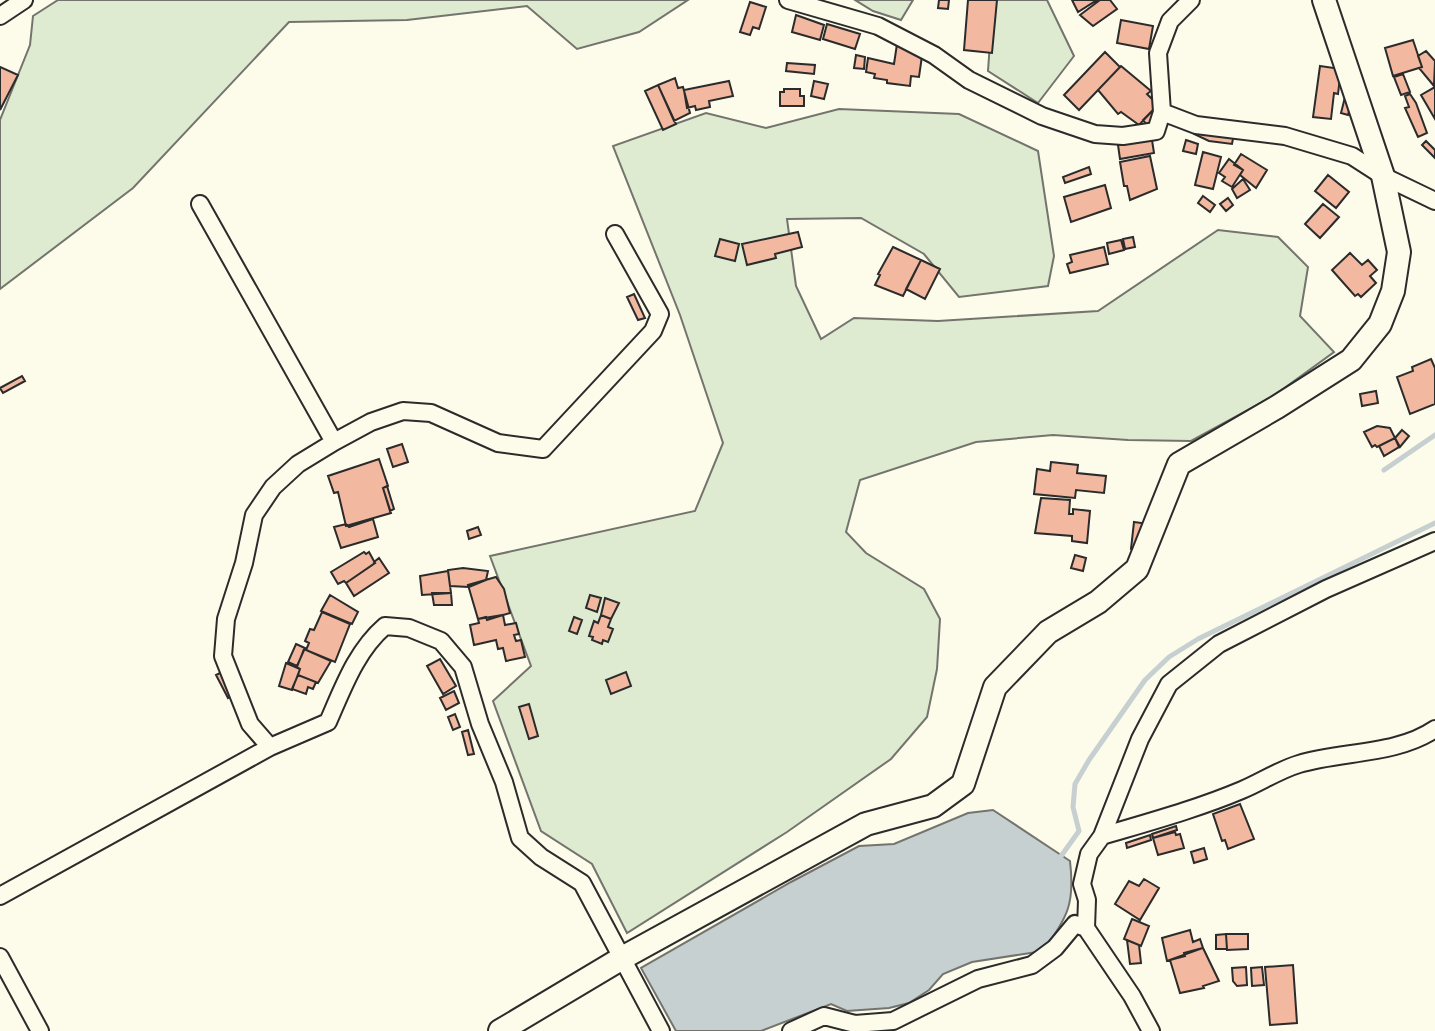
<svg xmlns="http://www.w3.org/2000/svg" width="1435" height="1031" viewBox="0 0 1435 1031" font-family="Overpass,sans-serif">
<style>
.green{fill:#deebd1;stroke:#74746e;stroke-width:2}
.water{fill:#c7d0d0;stroke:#74746e;stroke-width:2}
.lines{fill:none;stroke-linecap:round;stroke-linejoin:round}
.stream{stroke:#c7d0d0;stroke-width:5}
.building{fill:#f2b8a0;stroke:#2b2b2b;stroke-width:2}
.street-casing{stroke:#2b2b2b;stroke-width:20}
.secondary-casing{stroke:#2b2b2b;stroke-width:26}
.street{stroke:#fdfbea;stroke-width:16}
.secondary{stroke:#fdfbea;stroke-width:22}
</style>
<rect width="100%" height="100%" fill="#fdfbea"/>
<path class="green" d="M58 0H688L639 32 577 49 527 6 407 20 289 22 133 188 0 289V120L30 45 33 16Z
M855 0H913L901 20 873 11Z
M993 0H1047L1074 56 1038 103 988 71Z
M839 109 959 114 1038 151 1054 256 1048 286 959 297 924 254 861 218 787 219 796 286 821 339 854 318 938 321 1098 311 1218 230 1278 237 1308 267 1300 316 1334 352 1272 397 1191 441 1128 440 1053 435 976 442 860 480 846 532 866 553 924 589 940 619 937 669 927 717 891 759 787 832 627 933 592 864 541 831 493 701 531 666 490 556 695 511 723 443 680 315 613 146 706 113 766 128Z"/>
<path class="water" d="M993 810 1070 861C1075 903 1068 917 1043 951L972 962 943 974 929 990 909 1003 889 1008 847 1011 831 1004 761 1031H676L641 968 791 882 859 846 894 844 968 813Z"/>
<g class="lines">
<path class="stream" d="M1384 470 1435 435
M1059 859 1079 831 1073 807 1075 784 1089 760 1145 680 1169 657 1198 639 1435 523"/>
</g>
<path class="building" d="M939 0H949L948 9 938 8Z
M968 0H997L992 53 964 50Z
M1072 0H1097L1078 12Z
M1100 0H1110L1117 9 1093 26 1080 15Z
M750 2 766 7 759 29 753 27 750 35 740 32Z
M796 15 824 25 820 40 792 32Z
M1121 20 1153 26 1149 49 1117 43Z
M827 24 860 34 855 49 823 39Z
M1413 40 1422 67 1393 76 1385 48Z
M897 44 923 49 919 77 911 76 910 86 887 83V80L874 78 875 74 866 72 868 58 894 64Z
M1426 51 1435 61 1434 86 1419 68 1422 67 1418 56Z
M1105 52 1120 67 1079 110 1064 95Z
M856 55 865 57 864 69 854 68Z
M787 63 815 65 814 74 786 71Z
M1121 66 1151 91 1147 94 1158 105 1139 125 1121 112 1118 114 1098 90Z
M1320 66 1341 69 1338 94 1334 93 1331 119 1313 117Z
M0 67 18 75 0 110Z
M1403 74 1410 92 1401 95 1394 77Z
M675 78 678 88 683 87 690 113 674 121 658 85Z
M729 81 733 96 709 101 710 107 696 110 695 106 687 108 684 90Z
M814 81 828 84 824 99 811 96Z
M658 85 676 124 663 130 645 91Z
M1435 87V119L1421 95Z
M784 89H800V96H804V106H780V92H784Z
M1410 94 1416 103 1427 133 1418 137 1405 108 1409 107 1405 96Z
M1345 97 1352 99 1348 115 1341 113Z
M1155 108 1163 117 1147 125 1143 120Z
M1197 121 1235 128 1232 144 1209 141 1194 134Z
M1152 140 1154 153 1120 159 1118 145Z
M1186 140 1198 144 1196 154 1183 151Z
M1426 141 1435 150V158L1422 145Z
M1203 152 1221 157 1213 189 1195 185Z
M1241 154 1267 170 1256 188 1240 175 1243 170 1234 165Z
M1150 156 1157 189 1130 200 1127 186H1124L1120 162Z
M1229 159 1243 170 1232 187 1222 181 1225 177 1219 173Z
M1089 167 1091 174 1065 183 1063 177Z
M1328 175 1349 192 1336 208 1315 191Z
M1243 179 1250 190 1237 198 1232 189Z
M1105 185 1111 208 1071 222 1064 197Z
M1203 196 1215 205 1210 212 1198 203Z
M1228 198 1233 205 1226 211 1220 204Z
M1323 204 1339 217 1320 238 1305 224Z
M798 232 802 247 775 254 776 258 747 265 742 244Z
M1133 237 1135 247 1125 249 1123 239Z
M720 239 739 244 735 261 715 256Z
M1121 240 1124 250 1109 254 1107 243Z
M893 247 921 260 903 296 875 285 880 275 878 274Z
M1104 247 1108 264 1070 273 1067 264 1072 262 1070 255Z
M1350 253 1362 265 1368 260 1377 270 1370 276 1376 283 1361 297 1358 294 1355 296 1332 270Z
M921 260 940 269 925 299 906 289Z
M634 294 645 318 638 320 627 297Z
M1431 359 1435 368V404L1410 414 1397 377 1413 371 1412 367Z
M22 376 25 381 3 393 0 388Z
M1376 391 1378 403 1362 406 1360 394Z
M1377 426 1390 428 1395 438 1377 447 1375 445 1372 447 1364 432Z
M1402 430 1409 436 1400 447 1395 438Z
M1395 438 1399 447 1384 456 1379 446Z
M402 444 408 462 393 467 387 449Z
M379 459 388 486 383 488 391 513 346 526 338 492 334 493 328 476Z
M1051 462 1078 465 1077 473 1106 476 1104 493 1076 490 1075 498 1034 494 1037 469 1050 471Z
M387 486 394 509 390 511 383 488Z
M1041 498 1070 500 1069 514H1073V509L1090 511 1087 543 1072 541V536L1035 533Z
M373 519 378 537 341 548 334 527 346 524 349 527Z
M1134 522 1149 524 1138 550 1131 549Z
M478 527 481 535 469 539 467 531Z
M364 552 366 554 369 552 375 563 346 583 344 581 338 584 331 572Z
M1075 555 1086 558 1083 571 1071 568Z
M379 558 389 573 354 596 346 583 375 563 374 562Z
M463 568 488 571 486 580 469 587 450 586 448 570Z
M448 571 451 593 422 595 420 576Z
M496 577 504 589 510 613 487 620 486 617 478 619 468 585Z
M432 593H451L452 605H434Z
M330 595 358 612 352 624 321 611Z
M590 595 601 598 597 612 586 608Z
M605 598 619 603 611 619 601 615Z
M322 612 350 624 335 662 306 650 309 643 305 641 310 629 314 630Z
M503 615 505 625 516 623 519 634 514 635 516 641 521 640 525 657 506 661 503 648 498 649 496 640 474 645 470 625 479 623 478 619Z
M601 615 611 619 608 627 613 629 608 642 603 640 602 644 592 640 593 637 589 636 594 621 598 623Z
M574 617 582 620 577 634 569 631Z
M296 644 305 648 297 666 288 662Z
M304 649 331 661 318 683 298 675 300 669 297 667Z
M440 659 456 686 443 694 427 666Z
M286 663 300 669 292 690 279 686Z
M224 671 236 693 228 698 216 675Z
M626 672 631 686 611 694 606 680Z
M298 675 316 682 313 689 308 687 306 694 292 689Z
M454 691 459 703 446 710 440 698Z
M529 704 538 736 529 739 519 707Z
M455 714 460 727 453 730 448 717Z
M468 730 474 754 468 755 462 732Z
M1240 804 1254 839 1228 849 1225 840 1222 841 1213 814Z
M1176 826 1177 830 1153 838 1152 834Z
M1175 832 1176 835 1180 834 1184 848 1158 855 1153 838Z
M1150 835 1151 840 1127 848 1126 843Z
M1204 848 1207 859 1194 863 1191 852Z
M1144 879 1159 888 1140 920 1115 904 1129 881 1139 886Z
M1132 919 1149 926 1141 946 1124 939Z
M1190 930 1193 942 1200 939 1203 948 1167 961 1162 938Z
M1226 934H1248V949L1227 950Z
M1226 934 1227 949H1216V935Z
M1127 940 1139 945 1141 963 1130 964Z
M1203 948 1219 981 1203 986 1204 988 1180 993 1170 960 1185 956 1184 953Z
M1293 965 1297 1023 1270 1025 1265 967Z
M1246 967 1247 985 1237 986 1233 981 1232 968Z
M1262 967 1264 985 1252 986 1251 968Z"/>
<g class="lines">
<defs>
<path id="street" d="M788 0 878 26 934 55 969 80 1042 116 1095 134 1123 136 1156 131 1162 112 1158 53 1170 21 1191 0
M0 16 24 0
M1162 112 1196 125 1285 136 1352 156 1383 176 1435 201
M200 204 334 442
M270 747 250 724 223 656 226 619 244 563 254 515 273 487 298 464 334 442 371 422 403 411 431 413 498 443 543 449 653 331 660 314 615 234
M1102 836C1149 822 1197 809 1242 790 1261 782 1279 770 1299 764 1342 751 1397 755 1435 729
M0 896 270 747 328 722C343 688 356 651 385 626L409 628 441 641 463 667 480 724 504 782 520 838 541 857 582 883 661 1031
M0 957 40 1031
M791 1031 824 1016 855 1024 893 1021 978 979 1032 965 1055 948 1075 924 1086 928
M1151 1031 1132 996 1086 928 1087 900 1082 884 1089 854 1102 836 1140 739 1169 684 1219 644 1326 589 1435 541"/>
<path id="secondary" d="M500 1031 624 957 866 824 933 806 963 784 995 687 1048 632 1098 602 1137 569 1179 464 1277 407 1351 360 1380 324 1393 291 1399 252 1383 176 1324 0"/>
</defs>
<use href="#street" class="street-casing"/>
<use href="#secondary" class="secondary-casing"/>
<use href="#street" class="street"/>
<use href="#secondary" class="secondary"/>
</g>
</svg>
